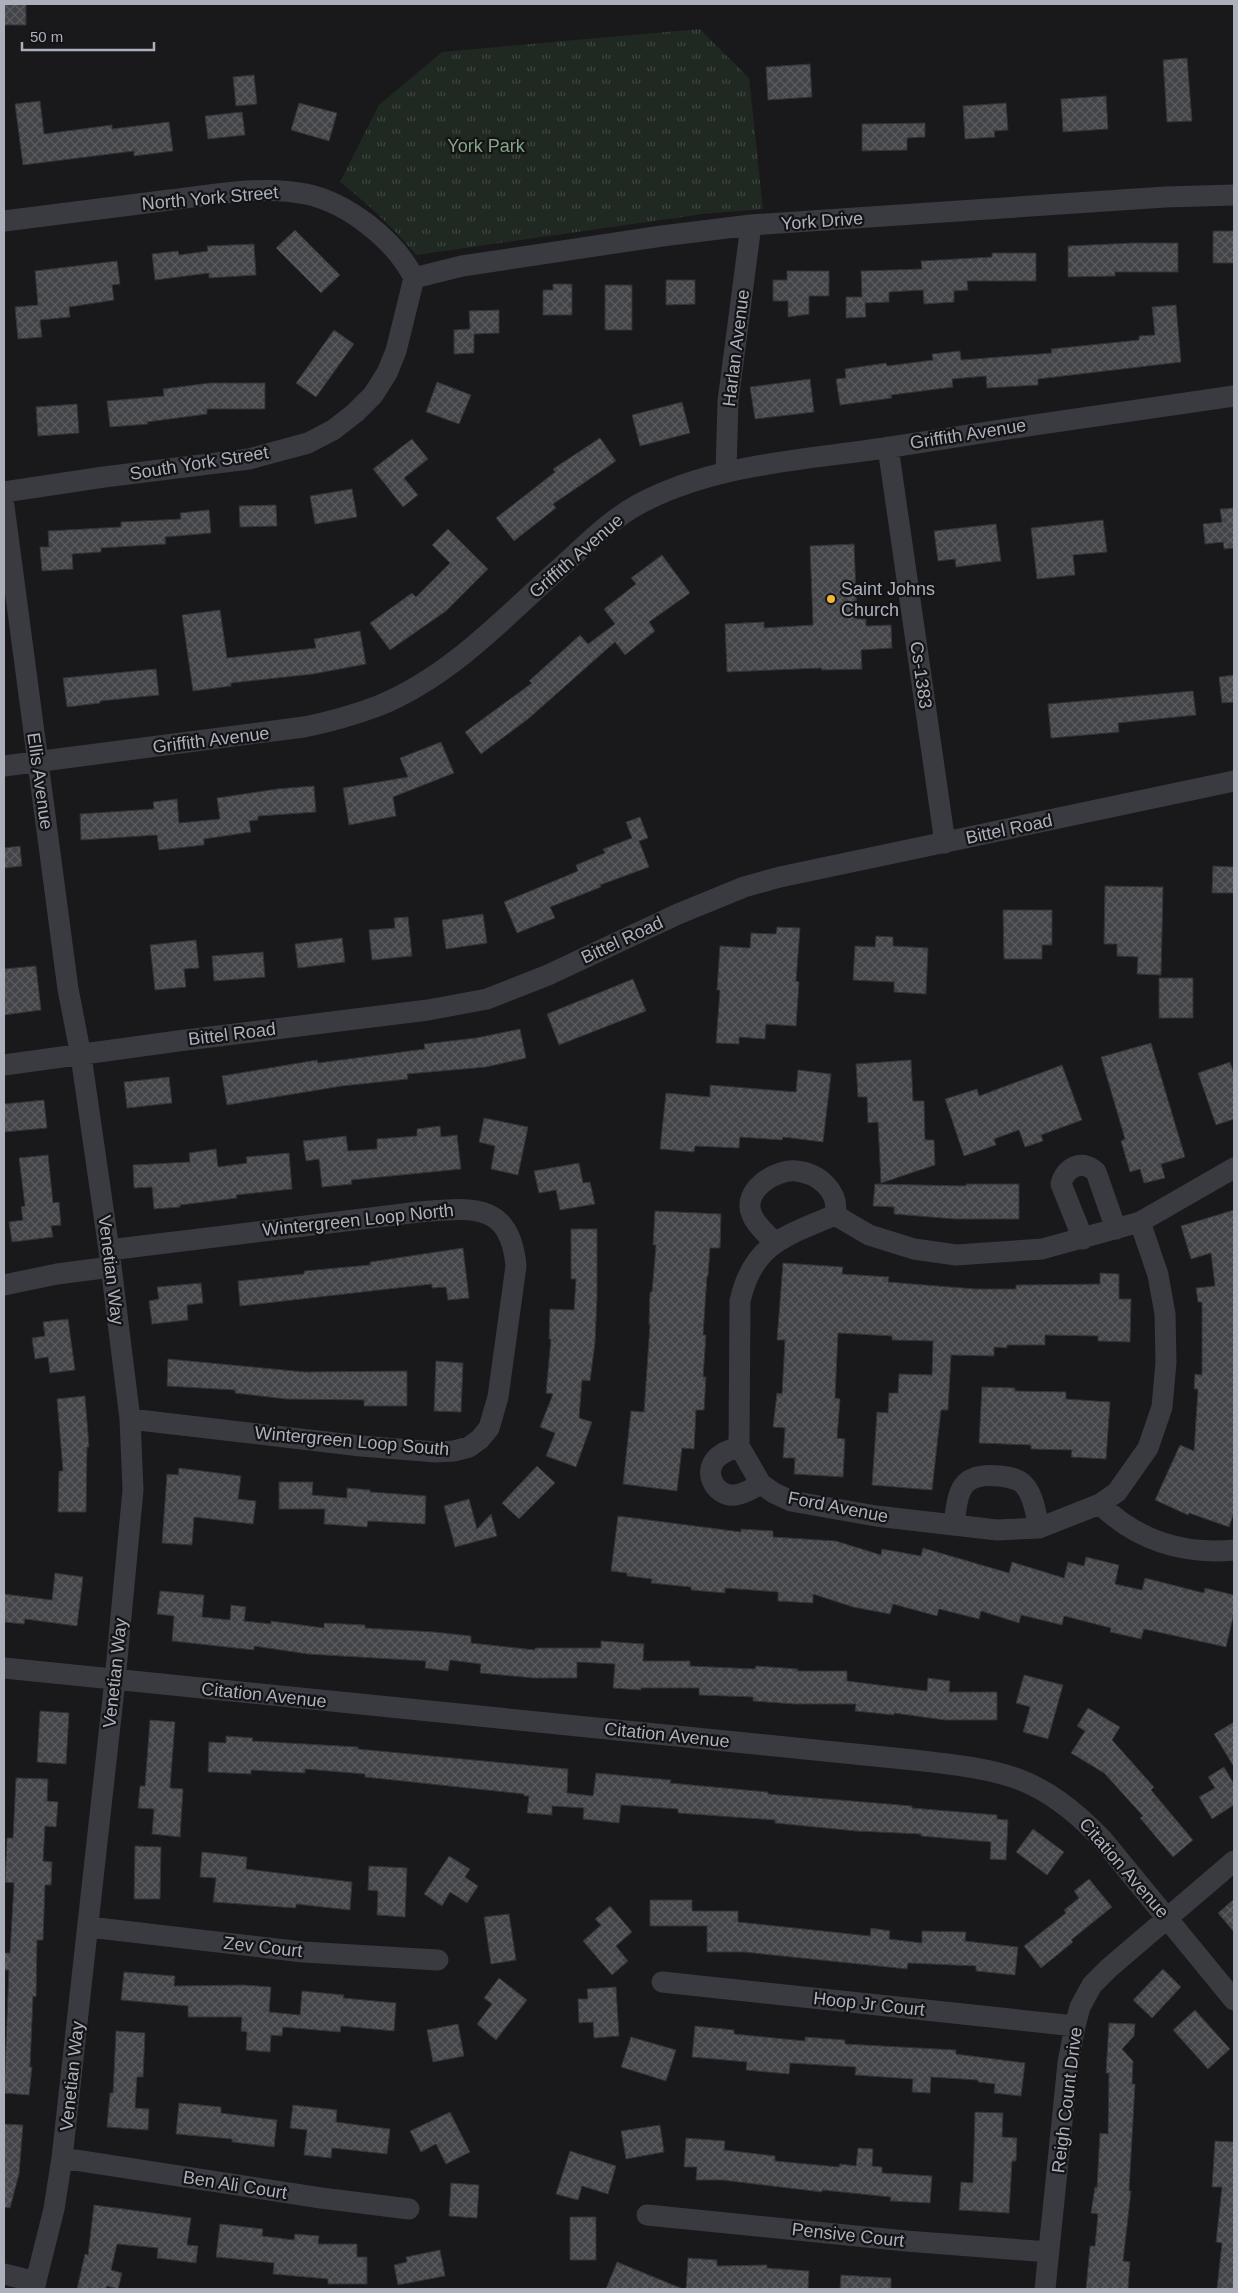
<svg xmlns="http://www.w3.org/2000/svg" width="1238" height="2293" viewBox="0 0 1238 2293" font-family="Arial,sans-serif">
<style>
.park{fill:url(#park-tufts)}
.building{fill:url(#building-cross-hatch);stroke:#333337}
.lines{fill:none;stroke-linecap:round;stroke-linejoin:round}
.minor{stroke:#393b40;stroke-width:21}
.poi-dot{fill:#f5b536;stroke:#141416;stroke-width:2}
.labels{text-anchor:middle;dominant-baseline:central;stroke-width:4.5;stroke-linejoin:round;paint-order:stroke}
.park-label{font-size:18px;fill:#82a684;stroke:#141416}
.street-label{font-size:18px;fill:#abb0bb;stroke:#141416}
.poi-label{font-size:18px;fill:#abb0bb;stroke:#141416;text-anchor:start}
</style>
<defs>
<pattern id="park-tufts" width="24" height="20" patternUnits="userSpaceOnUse" patternTransform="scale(1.25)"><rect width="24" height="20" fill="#202921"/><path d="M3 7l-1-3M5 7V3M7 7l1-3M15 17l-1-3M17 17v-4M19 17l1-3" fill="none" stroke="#3e463f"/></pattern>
<pattern id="building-cross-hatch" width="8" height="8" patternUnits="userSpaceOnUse" patternTransform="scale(1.25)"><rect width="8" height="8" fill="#434448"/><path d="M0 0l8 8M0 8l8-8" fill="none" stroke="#5b5c60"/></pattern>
</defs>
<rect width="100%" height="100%" fill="#19191b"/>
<path class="park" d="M700 29 749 78 763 209 703 214 416 255C393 227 369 205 340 182L379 105 442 52Z"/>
<path class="building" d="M4 4H26V25H4Z
M1187 58 1192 121 1167 122 1163 60Z
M810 64 812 97 768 100 766 67Z
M254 75 257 104 236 106 233 77Z
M1106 96 1108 129 1063 132 1061 99Z
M40 101 44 134 112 125V129L169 122 173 151 134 156V151L23 165 15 104Z
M299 103 337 113 329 141 291 130Z
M1006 103 1008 130 994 131 995 137 965 139 963 106Z
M242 112 245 135 208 139 205 116Z
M925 123V137L907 138V150L862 151V124Z
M295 230 340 275 321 293 276 248Z
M1213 231H1234V263H1213Z
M1132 243H1178V272H1115V276L1068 277V246Z
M254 244 256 275 209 278V273L155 280 152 254 178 251 179 255 208 251 207 246Z
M992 253H1036V281H967L968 290 954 291V302L924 304 923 290 889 292V302L865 303 866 317 846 318V297H862L861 271 922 269 921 261 992 257Z
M117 261 120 284 112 285 114 300 69 307 70 317 40 320 42 337 18 339 15 307 38 305 35 271Z
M787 271H829V296H809V314L788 317V301H773V280H787Z
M666 280H695V304L666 305Z
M553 284H572V315H543V290H553Z
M605 285H632V330H605Z
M1176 305 1181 362 1038 379V385L987 388 986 376 952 379 953 387 891 395 892 398 840 405 836 379 846 378 845 369 886 363 887 366 933 360 932 354 960 351 961 360 1052 353 1051 349 1139 340V336L1155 335 1152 307Z
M499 310V333L474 334V353L454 354V330L470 329 469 311Z
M334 330 354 344 316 397 296 383Z
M810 379 814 412 755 419 750 387Z
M437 382 471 395 459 424 426 412Z
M210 383H265V409H207V414L147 422 148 424 110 427 107 401 164 396 163 389Z
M682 402 690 433 640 446 632 415Z
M77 404 79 433 38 436 36 407Z
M600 438 616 461 553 504 556 508 514 541 496 518 555 472 553 469Z
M412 439 428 459 404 478 418 495 403 507 373 469Z
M352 489 357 517 315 524 310 496Z
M276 505 277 526 240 527 239 506Z
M1234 508V548L1224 549 1223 542 1205 544 1203 524 1222 522 1220 509Z
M209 510 211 533 165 537 166 544 101 548V552L72 554 73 569 42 571 40 547H49L48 531 121 527V522L181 519 180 513Z
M1103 520 1107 552 1073 555 1075 575 1037 579 1031 528Z
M996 524 1001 561 956 567 955 559 938 561 934 531Z
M448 529 488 569 446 611 390 650 370 623 412 593 416 597 450 563 432 545Z
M854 544 857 619H866V626L891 625 892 648 861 650 862 669 822 670 821 668 727 672 725 624 764 622V628L813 625 810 546Z
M662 555 690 593 649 622 655 631 625 655 615 642 528 719 481 754 465 732 532 683 529 681 580 635 588 644 615 624 604 609 636 584 631 578Z
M220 610 227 658 316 648 314 639 360 631 366 664 313 674 231 683V686L193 691 182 615Z
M156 669 159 695 100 701V703L67 707 63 678Z
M1234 675V702L1222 703 1219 677Z
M1193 691 1196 715 1118 723 1119 732 1051 738 1048 704Z
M441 742 454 773 393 797 396 816 349 825 343 788 408 777 400 758Z
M314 786 316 812 258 816V820L249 821 251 832 204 839V845L159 850 157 835 81 840 80 814 154 809 153 802 177 799 179 823 220 819 217 798 277 789Z
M640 817 648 838 639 841 649 867 600 885 601 887 550 907 555 918 517 933 504 902 578 871 576 865 605 853 603 849 632 838 626 822Z
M20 846 22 866 4 868V848Z
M1213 866 1234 867V893H1212Z
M1105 886 1163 887 1161 975 1137 974 1138 957 1117 956V944H1104Z
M1003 910H1052V945H1042V959H1004Z
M483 914 487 943 446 949 442 920Z
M408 917 412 956 372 960 369 930 395 928 394 918Z
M777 927 800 928 796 981 799 982 796 1026 766 1024 765 1039 739 1037V1044L716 1043 720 990H717L720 946 750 948 751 933 776 934Z
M876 936 893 937V946L928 948 926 994 894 992V982L853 980 855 946 875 947Z
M342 938 345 962 298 968 295 944Z
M196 940 199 968 184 969 186 987 155 990 150 945Z
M263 952 265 977 214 981 212 956Z
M36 966 41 1010 4 1015V969Z
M1159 978H1193V1018H1159Z
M633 979 646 1011 559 1045 547 1014Z
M520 1029 526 1058 486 1067 407 1074 408 1079 342 1086 227 1105 222 1076 317 1060 318 1063 425 1049 424 1044 476 1038Z
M1151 1043 1185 1157 1161 1164 1165 1178 1144 1183 1140 1169 1130 1172 1121 1141 1125 1139 1101 1057Z
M911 1060 913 1101H924L925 1140H934L935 1165 881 1183 878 1122 868 1123 867 1097H858L856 1064Z
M1230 1062 1234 1074V1119L1216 1125 1198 1073Z
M1062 1065 1082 1120 1041 1135 1043 1141 1025 1147 1019 1130 994 1139 996 1145 964 1156 945 1099 977 1089 979 1096Z
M798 1070 831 1074 823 1142 783 1137 782 1140 740 1137 739 1148 695 1146 694 1152 660 1149 666 1093 710 1097V1085L796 1092Z
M169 1077 172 1103 127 1108 124 1082Z
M44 1100 47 1128 4 1132V1104Z
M484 1118 528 1127 518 1175 491 1169 495 1146 479 1142Z
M440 1126 441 1137 457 1135 461 1169 351 1180 352 1184 322 1187 319 1159 306 1161 303 1141 346 1136 348 1151 377 1149V1139L417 1136V1129Z
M216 1149 218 1167 247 1163 246 1157 289 1153 292 1189 236 1195 237 1198 180 1205V1207L154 1209 152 1187 134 1188 133 1165 190 1162 189 1153Z
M48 1155 53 1203 59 1202 61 1225 51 1226 53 1237 12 1242 9 1222 23 1220 21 1207 25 1206 19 1158Z
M579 1163 583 1183 590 1182 595 1204 560 1210 556 1190 539 1193 534 1171Z
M875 1184 966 1186V1184H1019V1219H955L894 1214V1207L873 1206Z
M1234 1210V1512L1229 1527 1189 1513 1188 1515 1155 1500 1180 1445 1194 1451 1198 1389H1194L1195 1374 1202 1375V1302H1198L1196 1288 1215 1286 1211 1253 1191 1259 1181 1226Z
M655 1211 721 1214 720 1248H710L708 1276H707L703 1335H706L703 1377H706L704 1410H696L694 1449 682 1448 677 1491 623 1484 631 1411 644 1412 650 1325 649 1324 650 1292H652L656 1245H653Z
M571 1229H597V1297L595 1342 590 1381 582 1380 579 1418 592 1422 576 1467 546 1456 555 1433 540 1427 553 1394 546 1393 551 1339H549L550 1309 574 1310 576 1279H571Z
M463 1248 469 1298 448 1300 446 1287 432 1288V1284L240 1306 238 1281 304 1274V1271L370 1265V1262Z
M783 1263 843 1267 842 1274 889 1277 888 1282 975 1289H1016V1285L1100 1284V1273L1119 1274V1299H1131L1130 1342 1098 1341V1336L1045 1335V1345H1007V1348L994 1347V1356L951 1355 948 1410H941L932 1490 872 1485 877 1412 888 1413 889 1393H898L899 1374 932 1375 933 1341 892 1340V1336L838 1333 835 1398 840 1399 837 1438 845 1439 843 1477 794 1474 795 1458H783L785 1428 773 1427 777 1393 782 1394 785 1340H777Z
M201 1283 203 1303 187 1305 188 1320 152 1324 149 1301 159 1299 157 1287Z
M68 1319 75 1370 50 1373 48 1357 35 1359 32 1338 45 1336 43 1322Z
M168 1359 305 1372 407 1371V1406H364V1400L286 1399 235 1393V1390L167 1386Z
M436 1361 463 1363 461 1412 434 1411Z
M982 1387 1015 1388V1391L1066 1392V1399L1110 1402 1106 1459 1071 1457 1072 1450 1031 1449V1445L979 1443Z
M85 1396 89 1447H87L86 1512H58L59 1471H63L57 1399Z
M537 1466 555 1483 519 1519 502 1503Z
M179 1468 241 1476 238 1499 256 1501 253 1524 194 1517 192 1545 162 1543 167 1474 178 1475Z
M279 1482H313L312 1495 347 1498V1488L370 1490V1492L426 1496 425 1524 368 1521 367 1527 324 1524 325 1509H279Z
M469 1499 477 1529 491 1514 497 1536 455 1547 444 1506Z
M618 1516 741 1532V1529L773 1531V1537L836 1541 881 1555 882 1549 921 1556 923 1548 1009 1573 1012 1562 1064 1578 1068 1562 1084 1566 1086 1557 1119 1565 1115 1584 1142 1590 1145 1578 1204 1593 1205 1588 1234 1595V1613L1226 1647 1144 1629 1141 1639 1110 1632 1111 1628 1064 1616 1062 1625 1021 1615 1019 1623 981 1611 979 1619 939 1609 937 1616 893 1604 890 1614 853 1607 813 1594V1603L778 1601V1592L725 1588V1593L691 1590V1587L651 1583 652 1579 627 1576V1573L611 1571Z
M55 1573 83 1577 77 1626 25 1619 24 1624 4 1622V1594L52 1600Z
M160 1591 204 1595 202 1617 230 1620 231 1605 246 1607 244 1621 271 1624V1621L324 1628V1623L365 1625V1628L434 1632 471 1636V1643L535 1650V1648H601V1641L644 1644 643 1661H690V1666L755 1669 756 1666 798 1669 797 1671H847V1681L927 1691 928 1678 950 1681 949 1692H997V1720H945L894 1713V1715L855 1711 856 1704H795L753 1701V1697L699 1695V1688H641V1690L613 1688 615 1664 577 1662V1678H534L480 1673 481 1664 450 1660 448 1671 425 1668 426 1661 308 1654 254 1646V1650L172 1641 174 1616 157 1614Z
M1024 1675 1063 1685 1048 1739 1023 1732 1030 1707 1016 1703Z
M1088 1708 1120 1727 1112 1740 1154 1787 1151 1790 1193 1840 1173 1857 1140 1818 1143 1816 1104 1773 1071 1753 1085 1731 1077 1726Z
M40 1711 69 1713 66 1764 37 1762Z
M150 1720 175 1722 170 1788 183 1789 180 1837 152 1834 154 1809 138 1808 140 1786H145Z
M1234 1722V1767L1214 1734Z
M226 1736 253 1738 252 1741 358 1747V1749L568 1769 567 1793 593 1796 596 1773 671 1780 670 1783 768 1792V1794L912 1806V1808L997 1815V1819L1008 1820 1006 1860 990 1859 991 1842 921 1836V1834L856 1831 775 1823V1820L678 1813V1809L621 1805 619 1823 583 1819 584 1808 552 1806V1815L527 1813 529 1796H524V1794L365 1777V1774L305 1769V1773L251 1770V1774L208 1772 209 1742 226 1743Z
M1224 1767 1234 1784V1805L1212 1819 1199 1797 1215 1788 1208 1777Z
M16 1778 48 1779 47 1801 58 1802 56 1827 45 1826 43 1861 52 1862 51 1885H45L43 1940H37L36 1997 33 1996 30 2067H32L29 2095 4 2093 9 1970H4V1953H10L14 1883 5 1882 7 1838H13Z
M1033 1829 1064 1852 1047 1875 1016 1852Z
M135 1846 161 1847 160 1899H134Z
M202 1852 247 1857 246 1869 352 1882 350 1910 296 1904V1908L213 1902 216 1878 200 1877Z
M449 1856 470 1869 465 1877 478 1886 467 1903 450 1892 442 1906 424 1894Z
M369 1866 407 1868 405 1917 377 1915 378 1891 368 1890Z
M1089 1879 1112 1907 1071 1940 1073 1942 1041 1968 1024 1946 1066 1913 1064 1910 1079 1898 1074 1891Z
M1234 1899V1932L1218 1913Z
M650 1900H692V1911H738V1922L870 1936 871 1928 890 1931 889 1939 922 1943V1931L966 1932 965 1941 1018 1947 1015 1975 976 1971V1966L908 1963 907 1969 744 1952H707V1926H650Z
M610 1906 632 1932 616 1946 628 1961 612 1975 583 1941 601 1925 595 1919Z
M509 1914 516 1960 491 1964 484 1917Z
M1163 1969 1181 1987 1152 2018 1133 2000Z
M124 1972 175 1976 174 1986 244 1985 271 1987 269 2012 300 2015 302 1991 344 1995 343 1998 396 2003 394 2031 341 2026 340 2032 283 2027 282 2036 271 2035 270 2052 246 2050 247 2032 241 2031 242 2017H188V2006L121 2000Z
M499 1978 527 2000 496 2040 477 2024 492 2004 484 1998Z
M616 1987 619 2036 594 2038 593 2022 579 2023 578 1999H588L587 1989Z
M1195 2010 1230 2049 1208 2069 1173 2030Z
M1109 2023 1135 2024 1134 2036 1122 2049 1133 2061 1132 2084H1135L1129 2191H1131L1123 2261 1130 2262 1128 2289H1086L1090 2246H1095L1098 2214 1091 2213 1095 2187 1097 2188 1100 2133 1108 2134 1109 2073H1106Z
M458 2024 464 2056 433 2062 427 2030Z
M695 2026 734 2030V2034L805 2041V2037L845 2040V2044L956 2050V2054L1025 2063 1021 2096 994 2093 995 2084 978 2082V2080L931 2077 930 2093 912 2092 913 2079 855 2075 856 2067 790 2063 789 2074 746 2070 747 2062 692 2057Z
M116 2031 145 2033 143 2077H137L135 2108 149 2109 148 2130 107 2127 110 2093H113Z
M631 2037 676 2050 666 2081 621 2067Z
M179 2103 221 2107V2113L277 2120 274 2147 232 2142V2139L176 2134Z
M293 2105 337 2110 336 2122 390 2129 387 2154 332 2148 331 2158 304 2155 307 2130 290 2128Z
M450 2112 470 2152 446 2164 436 2144 421 2152 410 2131Z
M975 2112 1003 2113 1002 2137 1017 2138 1016 2161H1012L1009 2213 959 2210 961 2182 973 2183Z
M4 2124 23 2125 19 2174 10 2208 4 2207Z
M660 2125 664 2152 626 2159 621 2131Z
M686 2138 725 2141 724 2150 775 2156V2161L839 2167 840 2164 856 2166 858 2148 873 2149 872 2166 882 2167V2173L932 2176 930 2203 890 2201 891 2197 822 2190V2192L722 2180H696L697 2167H684Z
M1215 2141 1234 2142V2289H1217L1222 2243 1216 2242 1222 2187H1212Z
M570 2151 616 2166 608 2194 582 2186 578 2200 556 2194Z
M451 2183 479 2185 477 2218 449 2216Z
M94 2205 191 2218 187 2245 198 2246 196 2263 157 2258 158 2248 117 2244 111 2270 122 2273 118 2289 107 2286 106 2289H77L85 2254 88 2255Z
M570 2217H596V2260H570Z
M220 2224 263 2229 262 2236 294 2240 295 2234 319 2236 318 2244H357V2257H367V2284H328V2279L273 2274 274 2263 216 2257Z
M440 2250 445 2276 398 2285 394 2265 407 2262 406 2257Z
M688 2258 717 2260V2266L767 2265V2268L809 2271 808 2289H686Z
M617 2262 683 2289H606Z
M841 2275 891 2278V2289H840Z"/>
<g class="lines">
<path class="minor" d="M4 221C59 214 115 207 170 200 214 195 262 185 306 194 348 203 395 240 414 278
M414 278 462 266 662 236 751 225 1165 197 1234 195
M888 447 945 843
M726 472 728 401 751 225
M4 492 104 477 249 459 308 443 333 430 355 413 373 395 387 373 396 351 414 278
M4 506 68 989 81 1056 109 1250 130 1419 133 1490 115 1680 62 2158 54 2209 34 2289
M4 766 304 727C329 722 354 715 378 706 447 678 498 624 552 575 580 551 606 522 639 504 716 463 806 460 891 447 1005 429 1120 412 1234 396
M4 1065 178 1041 428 1010 487 999 548 975 678 914 744 887 780 877 1234 781
M1140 1222 1158 1275 1165 1314 1166 1362 1162 1407 1148 1448 1117 1492 1100 1504 1039 1528 997 1530 876 1516 791 1501 774 1493 761 1484 739 1446 740 1301C753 1243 786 1236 835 1215L869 1235 914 1249 956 1255 1042 1249 1140 1222 1234 1168
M1083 1239 1061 1184C1065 1168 1082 1158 1096 1172L1116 1229
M774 1242C767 1234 756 1225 752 1215 741 1191 775 1169 796 1171 818 1173 840 1191 835 1215
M109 1250 419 1212C471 1208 510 1201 516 1266L498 1397 489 1428 480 1439 469 1447 454 1451 436 1452 361 1446 130 1419
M4 1285 57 1274 111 1267
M739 1446C731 1450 721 1452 715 1460 703 1475 717 1497 735 1495 744 1494 753 1488 761 1484
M1100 1504C1136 1540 1183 1555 1234 1550
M954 1525C958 1492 959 1472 999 1476 1008 1477 1018 1478 1024 1485 1034 1495 1036 1515 1039 1528
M4 1668 914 1760C1001 1770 1038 1773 1102 1839L1234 2000
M89 1927 303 1952 438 1960
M662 1982 1075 2026
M62 2158 321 2198 409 2209
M647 2215 906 2241 1049 2252
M4 2274 36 2282
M1045 2289 1068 2063 1075 2026 1080 2007 1092 1985 1109 1968 1234 1861"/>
</g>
<circle class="poi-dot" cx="831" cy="599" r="5"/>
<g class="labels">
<g class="park-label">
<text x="486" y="146">York Park</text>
</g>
<g class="street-label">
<text transform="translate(210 198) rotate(-5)">North York Street</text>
<text transform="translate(822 221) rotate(-4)">York Drive</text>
<text transform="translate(736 348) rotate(-83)">Harlan Avenue</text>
<text transform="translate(968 434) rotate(-9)">Griffith Avenue</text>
<text transform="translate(199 463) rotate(-9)">South York Street</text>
<text transform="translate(576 556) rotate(-41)">Griffith Avenue</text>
<text transform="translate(921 675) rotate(82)">Cs-1383</text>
<text transform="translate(211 740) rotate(-7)">Griffith Avenue</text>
<text transform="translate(40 781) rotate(82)">Ellis Avenue</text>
<text transform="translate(1009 829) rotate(-12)">Bittel Road</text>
<text transform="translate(622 940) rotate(-25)">Bittel Road</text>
<text transform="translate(232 1034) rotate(-7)">Bittel Road</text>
<text transform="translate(358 1220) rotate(-6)">Wintergreen Loop North</text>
<text transform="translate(111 1270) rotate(83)">Venetian Way</text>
<text transform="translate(352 1441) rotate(5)">Wintergreen Loop South</text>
<text transform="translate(838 1507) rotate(11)">Ford Avenue</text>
<text transform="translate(115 1673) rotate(-84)">Venetian Way</text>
<text transform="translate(264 1695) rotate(6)">Citation Avenue</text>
<text transform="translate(667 1735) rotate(6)">Citation Avenue</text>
<text transform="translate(1124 1868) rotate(49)">Citation Avenue</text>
<text transform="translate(263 1947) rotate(6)">Zev Court</text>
<text transform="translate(869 2004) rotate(6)">Hoop Jr Court</text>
<text transform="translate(72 2076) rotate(-84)">Venetian Way</text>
<text transform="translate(1067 2100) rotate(-83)">Reigh Count Drive</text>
<text transform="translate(235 2185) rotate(9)">Ben Ali Court</text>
<text transform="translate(848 2235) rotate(6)">Pensive Court</text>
</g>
<g class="poi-label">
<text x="841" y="589">Saint Johns<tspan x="841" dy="21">Church</tspan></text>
</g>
</g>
<rect width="1238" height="2293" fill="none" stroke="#abb0bb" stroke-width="10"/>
<path d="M22 42v8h132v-8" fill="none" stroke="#abb0bb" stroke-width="2.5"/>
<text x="30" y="42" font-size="15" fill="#abb0bb" stroke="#141416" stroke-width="4" paint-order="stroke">50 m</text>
</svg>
